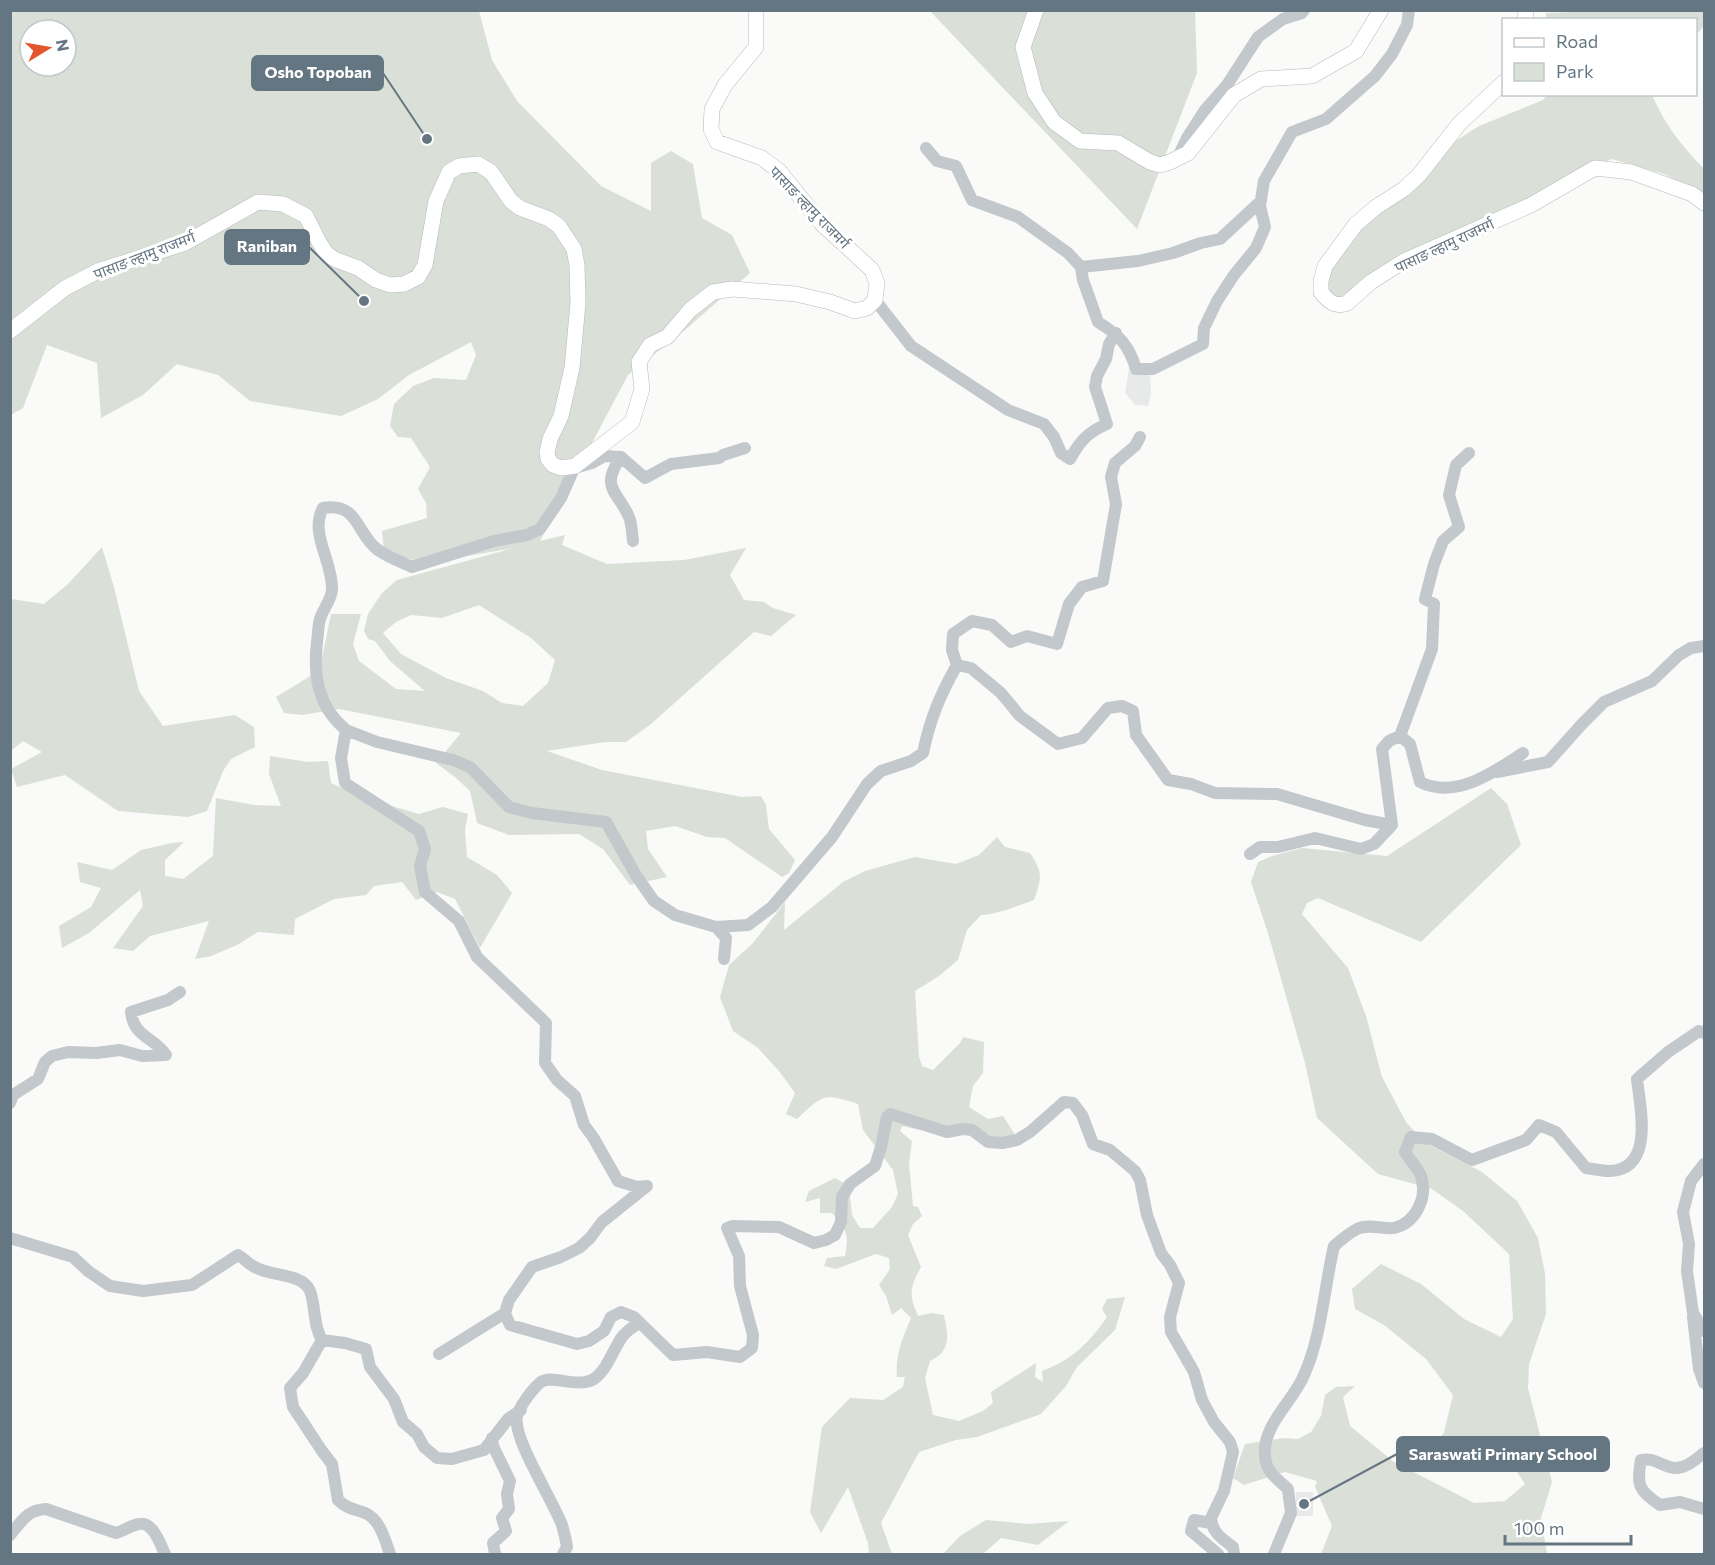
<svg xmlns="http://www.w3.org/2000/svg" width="1715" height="1565" viewBox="0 0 1715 1565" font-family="Commissioner,'Noto Sans Devanagari',sans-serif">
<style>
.built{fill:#e8e9e9}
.green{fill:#dadfd7;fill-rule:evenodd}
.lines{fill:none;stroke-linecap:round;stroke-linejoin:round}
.major-casing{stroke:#b5babe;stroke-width:16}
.minor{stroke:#c3c8cc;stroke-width:12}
.major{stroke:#fff;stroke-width:15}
.labels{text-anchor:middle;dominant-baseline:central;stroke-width:6;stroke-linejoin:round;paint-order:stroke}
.street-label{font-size:15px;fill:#657683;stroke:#fff}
.leader{fill:none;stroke:#657683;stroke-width:2}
.callout-dot{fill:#657683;stroke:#fff;stroke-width:2}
.callout{fill:#657683;stroke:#657683;stroke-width:2}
.callout-label{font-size:16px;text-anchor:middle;font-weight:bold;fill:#fff}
</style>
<rect width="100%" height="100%" fill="#fafaf8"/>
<path class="built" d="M1129 368H1150L1151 395 1148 406 1135 405 1125 393Z
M1296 1492H1313V1516H1296Z"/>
<path class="green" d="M10 11H479L492 60 517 101 601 186 651 211V163L671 151 693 164 702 218 732 235 750 273 685 330 628 375 540 541 565 535 562 545 607 564 684 560 746 548 730 575 744 600 764 602 773 608 796 615 771 636 754 632 651 724 626 742H605L547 751 602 770 742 797 761 796 766 805 769 829 795 860 789 873 782 877 725 838 707 837 675 826 646 831 648 849 667 877 630 885 603 849 579 834 509 835 477 823 470 791 455 777 436 763 461 733 339 709 302 715 284 713 276 697 312 675 322 658 331 614H361L353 644 359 661 396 689 425 691 390 661 375 641 368 639 364 631 368 614 382 593 397 580 514 548 425 563 384 552 382 531 427 518 426 503 418 489 430 467 411 438 398 437 390 426 394 404 413 386 434 378 466 380 476 355 471 342 409 375 378 399 341 416 250 401 218 375 177 364 143 395 101 418 97 363 47 345 23 408 11 415ZM30 30H66V66H30ZM479 605 531 638 555 660 548 683 523 706 502 703 483 691 446 678 401 654 383 633 396 622 411 615 442 618Z
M930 11H1195L1197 73 1137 229Z
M1599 11H1704V26L1696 35V20L1546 19V13Z
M1547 95H1652C1665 125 1681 145 1704 169V194L1664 174 1612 159 1567 175 1527 204 1348 296 1336 298 1327 288 1332 268 1361 227 1454 142 1479 126 1543 100Z
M102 547 114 587 139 691 163 726 235 715 254 727 255 747 231 759 223 771 207 811 188 817 118 811 65 775 17 787 11 769 42 752 23 741 11 751V599L44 604 68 584Z
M270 756 308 762 328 761 331 783 358 796 419 814 443 807 468 814 465 830 467 857 497 875 512 893 480 948 455 899 437 892 416 900 402 882 374 886 366 895 334 899 295 919 294 935 258 932 237 945 211 956 195 959 209 921 150 936 133 951 113 948 143 906 140 890 89 933 62 948 59 926 91 907 101 888 80 882 77 862 112 870 141 850 172 843 184 842 165 860V876L183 879 213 856 216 798 254 805 281 806 269 774Z
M1491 788 1507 804 1521 845 1421 942 1318 898 1307 903 1302 914 1348 968 1366 1016 1382 1077 1406 1122 1424 1142 1482 1172 1517 1201 1538 1238 1545 1274 1546 1314 1529 1364 1528 1388 1552 1482 1541 1518 1547 1554H1321L1332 1526 1315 1487 1317 1481 1285 1472 1244 1485 1233 1478 1245 1444 1284 1438 1298 1439 1311 1432 1321 1416 1325 1395 1336 1387 1355 1386 1343 1397 1350 1426 1394 1462 1474 1503 1505 1501 1525 1484 1513 1466 1469 1462 1452 1472 1430 1454 1444 1432 1453 1395 1426 1359 1384 1325 1355 1309 1352 1289 1381 1264 1421 1284 1464 1319 1501 1337 1513 1319 1509 1254 1463 1211 1432 1189 1378 1174 1317 1118 1305 1063 1268 933 1251 882 1258 862 1272 856 1302 848 1387 856Z
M997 837 1005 847 1030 853C1043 873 1042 877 1034 900 1019 905 996 915 981 915L967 930 958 960 939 976 915 991 919 1057 922 1066 933 1070 960 1043 963 1037 984 1042 983 1073 973 1086 969 1107 988 1119 1003 1116 1021 1144 964 1132 934 1133 902 1126 900 1131 912 1141 909 1164 913 1206 918 1207 922 1216 913 1224 908 1235 921 1267C909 1289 909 1294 918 1316L932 1313 944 1315C948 1335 952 1351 930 1361L925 1378 933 1415 959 1421 983 1411 993 1403 991 1392 1036 1363 1035 1377 1043 1382 1042 1371C1071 1361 1090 1342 1107 1317L1102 1309 1107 1299 1125 1297 1115 1330 1077 1367 1066 1386 1041 1414 977 1437 956 1440 919 1452 881 1523 892 1554H869L868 1543 848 1487 821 1533 810 1512 822 1427 850 1398 883 1400 903 1387 905 1377H897C895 1355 903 1337 911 1318L901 1308 892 1315 886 1296 879 1285 890 1269 889 1258 876 1254 836 1269 824 1266 827 1258 845 1256C849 1233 847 1230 832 1213H820V1198L805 1202 809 1191 835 1178 849 1186 852 1215 860 1228H873L892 1207 898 1194 893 1170 863 1130 858 1104C823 1093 824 1094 797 1119L786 1114 795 1093 779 1071 758 1048 733 1031 720 997 729 965 753 943 785 902 784 930 843 882 865 871 915 857 956 864 979 855Z
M986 1520 1028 1524 1069 1521 1038 1545 1001 1538 983 1554H943L960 1536Z"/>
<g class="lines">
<defs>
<path id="major" d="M1036 10 1023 47 1035 93 1054 122 1080 141 1118 143 1150 162 1160 165 1170 162 1188 153 1234 95 1261 79 1312 76 1356 51 1381 10
M1525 20 1526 10
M1504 82 1459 124 1419 175 1404 189 1376 207 1356 224 1325 266 1321 281V292C1328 301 1335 308 1347 303L1371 282 1404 261 1531 205 1595 168 1631 172 1692 194 1704 203
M10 331 65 288 98 271 185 243 258 202 283 204 306 216 319 242 326 253 334 259 358 268 376 280 390 285 404 284 418 277 425 265 436 201 449 172 459 166 478 164 491 172 511 201 520 208 549 219 559 226 574 249 577 265 578 303 572 368 561 416 550 439 547 452 548 459 553 465 561 468 575 466 632 422 642 389 639 362 650 345 667 337 690 310 713 292 732 289 796 294 830 302 855 311 867 308 875 300 877 283 872 270 822 224 780 172 762 158 717 142 711 129 712 109 725 85 756 47V10"/>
</defs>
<use href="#major" class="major-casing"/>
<path class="minor" d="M926 148 937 161 956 166 972 200 1018 217 1068 253 1081 267
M1178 157 1187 138 1205 110 1227 85 1258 37 1283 19 1302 13 1304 10
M1260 202 1220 239 1201 243 1173 253 1138 261 1081 267 1083 280 1098 322C1119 335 1129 345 1136 369H1153L1203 344 1204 328 1217 301 1234 275 1256 248 1265 227 1260 206 1264 181 1292 132 1326 119 1375 76 1392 54 1407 25 1409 10
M875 300 911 346 1008 410 1044 424 1054 437 1061 453 1070 459C1080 441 1088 432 1107 424L1095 387 1097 376 1106 359 1109 344 1116 333
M621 457C599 488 618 491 629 517 632 524 632 534 633 541
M575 466 561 498 540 529 527 535 494 541 412 567C401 562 388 557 378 550 356 534 359 502 323 508 309 533 333 562 332 589 332 599 323 609 320 619 318 626 318 635 317 642 313 676 318 707 346 730L341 758 345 783 419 831 425 849 420 866 425 892 459 921 477 957 546 1023 545 1063 557 1080 575 1096 584 1125 593 1137 618 1181 637 1187 647 1186 602 1222 590 1238 579 1248 561 1257 532 1267 509 1300 505 1313 510 1325 577 1344 589 1341 604 1331 611 1317 621 1312 634 1317 673 1355 707 1352 740 1357 752 1348 753 1335 740 1286 739 1256 727 1228 732 1226 779 1227 814 1243 826 1240 835 1235 841 1222 842 1197 850 1184 875 1166 881 1147 887 1117 890 1114 947 1132 962 1129 972 1130 988 1142 1002 1143 1017 1140 1030 1132 1064 1102 1073 1103 1082 1115 1093 1144 1110 1150 1135 1171 1140 1180 1147 1215 1161 1253 1170 1265 1179 1283 1170 1317 1171 1332 1194 1372 1202 1400 1214 1422 1230 1442 1233 1452 1224 1491 1211 1518C1212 1533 1223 1539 1233 1547L1234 1554
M578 467 592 463 604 456 621 457 645 478 671 464 719 458 723 455 745 448
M957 665 952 650 953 634 972 621 992 625 1011 642 1027 636 1057 644 1069 604 1082 587 1103 581 1116 504 1111 477 1115 463 1135 446 1140 437
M346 730 377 742 453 760 470 767 509 807 532 813 606 822 637 877 654 901 675 915 716 927 748 925 772 907 832 837 867 784 881 771 911 761 923 753C930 719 940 695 957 665L971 668 1001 693 1020 716 1058 744 1082 738 1108 708 1122 706 1133 711 1136 735 1168 780 1191 784 1215 793 1277 794 1365 820 1392 825 1382 749 1389 741 1400 736 1410 744 1420 782C1456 800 1494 772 1523 753
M1400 736 1432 649 1434 604 1425 599 1434 564 1443 541 1459 527 1449 495 1456 465 1469 453
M1497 772 1548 762 1582 724 1604 702 1652 681 1679 655 1691 648 1704 646
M1250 854 1260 847H1278L1315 838 1361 849 1374 844 1392 825
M716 927 726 938 724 959
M10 1103 13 1095 38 1079 45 1062 52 1056 68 1052 96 1053 120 1050 142 1056 166 1055C153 1036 134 1038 131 1012L168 1000 180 992
M1704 1164 1691 1181 1683 1212 1689 1244 1687 1271 1693 1313 1704 1331
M10 1238 73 1257 88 1271 110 1286 143 1291 192 1285 238 1255C244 1258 247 1263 253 1266 269 1277 302 1272 310 1291 316 1307 313 1326 322 1340L345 1343 366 1349 370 1367 394 1399 403 1422 417 1434 424 1447 437 1458 452 1459 484 1450 508 1419 521 1410
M1693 1317 1699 1369 1704 1383
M322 1340 303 1373 290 1388 293 1407 322 1451 332 1464 338 1500C346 1508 354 1509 365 1513 380 1519 385 1540 390 1554
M439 1354 505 1313
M492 1438 493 1446 510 1481 507 1494 509 1509 502 1518 506 1531 493 1543 495 1554
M1704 1453C1696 1459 1686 1469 1674 1468 1661 1466 1654 1457 1641 1460 1636 1485 1639 1491 1660 1505L1680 1502 1704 1509
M1211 1523 1194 1520 1191 1531 1218 1554
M10 1535C22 1521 27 1510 46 1509L116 1533C124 1531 131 1525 139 1524 153 1521 160 1544 165 1554
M563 1554 567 1547C566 1540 564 1532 562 1525 553 1500 512 1438 517 1416 519 1407 533 1388 541 1382 552 1374 576 1389 594 1379 607 1370 613 1350 622 1337 626 1331 633 1327 639 1323
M1274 1554 1291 1513 1288 1489C1277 1479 1266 1472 1265 1456 1262 1425 1293 1402 1304 1375 1322 1335 1324 1288 1334 1246 1341 1240 1349 1233 1357 1229 1369 1223 1385 1230 1394 1228 1416 1223 1428 1197 1421 1176 1418 1168 1409 1159 1405 1152L1411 1137 1432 1139 1472 1160 1526 1140 1539 1125 1556 1132 1586 1168C1594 1169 1603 1171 1610 1171 1655 1169 1640 1107 1637 1079L1668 1052 1699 1031 1704 1033"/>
<use href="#major" class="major"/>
</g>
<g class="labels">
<g class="street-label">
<text transform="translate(810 207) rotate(46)">पासाङ ल्हामु राजमर्ग</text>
<text transform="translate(1444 245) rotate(-25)">पासाङ ल्हामु राजमर्ग</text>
<text transform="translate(144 255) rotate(-21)">पासाङ ल्हामु राजमर्ग</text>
</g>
</g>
<path class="leader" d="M427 139L383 73M364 301L309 247M1304 1504L1397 1454"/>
<g class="callout-dot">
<circle cx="427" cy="139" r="6"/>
<circle cx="364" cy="301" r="6"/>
<circle cx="1304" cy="1504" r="6"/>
</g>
<g class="callout">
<rect x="252" y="56" width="131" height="34" rx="6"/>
<rect x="225" y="230" width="84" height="34" rx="6"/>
<rect x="1397" y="1437" width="212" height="34" rx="6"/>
</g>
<g class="callout-label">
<text x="318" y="78">Osho Topoban</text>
<text x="267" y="252">Raniban</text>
<text x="1503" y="1460">Saraswati Primary School</text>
</g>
<rect width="1715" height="1565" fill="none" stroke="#657683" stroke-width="24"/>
<rect x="1502" y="18" width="195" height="78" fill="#ffffff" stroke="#c1c8cd" stroke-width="1.5"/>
<rect x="1514" y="38" width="30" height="9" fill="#ffffff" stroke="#c1c8cd" stroke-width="1.5"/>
<text x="1556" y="48" font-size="18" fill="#657683">Road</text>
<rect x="1514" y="63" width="30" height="18" fill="#dadfd7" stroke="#c1c8cd" stroke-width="1.5"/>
<text x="1556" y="78" font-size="18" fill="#657683">Park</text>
<g transform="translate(48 48) rotate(79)"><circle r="28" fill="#ffffff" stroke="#c1c8cd" stroke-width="1.5"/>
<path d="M0-4.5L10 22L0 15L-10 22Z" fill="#e4572e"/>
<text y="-9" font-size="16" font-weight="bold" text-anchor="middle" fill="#657683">N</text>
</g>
<path d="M1505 1535v9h126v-9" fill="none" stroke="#657683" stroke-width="3"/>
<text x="1514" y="1535" font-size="18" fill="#657683" stroke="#ffffff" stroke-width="4.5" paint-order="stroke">100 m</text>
</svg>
